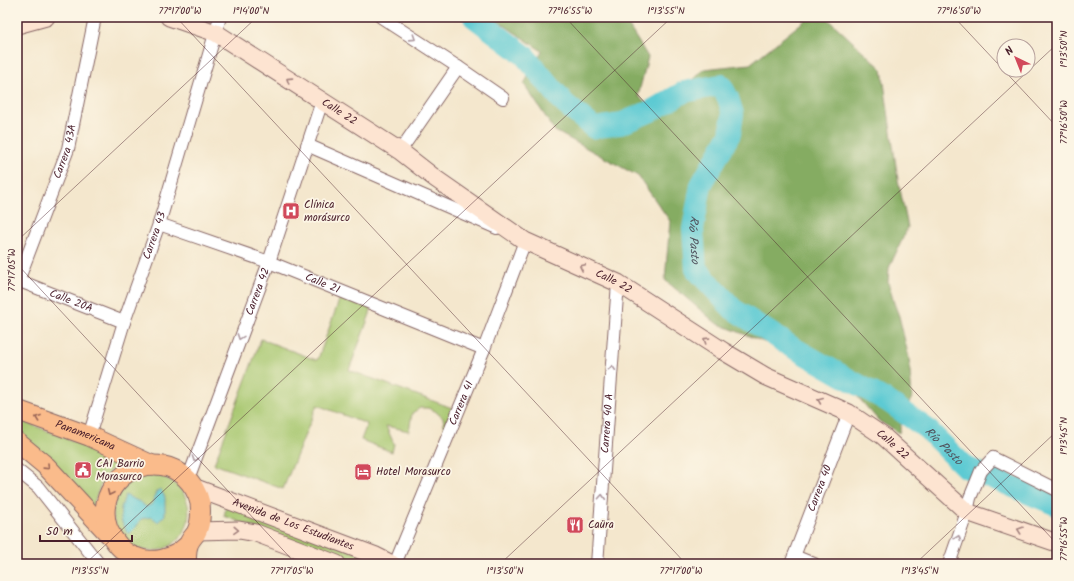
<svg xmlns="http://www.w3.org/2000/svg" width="1074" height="581" viewBox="0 0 1074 581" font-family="Kalam,sans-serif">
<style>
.green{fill:#a7c76f;stroke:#78734d}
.forest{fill:#85ac62;stroke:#686646}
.water{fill:#5dcad3;stroke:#54747f}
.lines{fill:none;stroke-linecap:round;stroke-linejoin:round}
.river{stroke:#5dcad3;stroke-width:22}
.street-casing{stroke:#866564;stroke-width:14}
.secondary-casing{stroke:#866564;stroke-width:19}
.primary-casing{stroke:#866564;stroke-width:21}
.street{stroke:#fff;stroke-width:12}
.secondary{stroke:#fde4d1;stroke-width:17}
.primary{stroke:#fabb8b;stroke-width:19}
.oneway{stroke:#ae9aa0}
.oneway2{stroke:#a4827e}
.oneway3{stroke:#996556}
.ticks{fill:none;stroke:#4a1f2b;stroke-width:1;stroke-opacity:0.45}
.labels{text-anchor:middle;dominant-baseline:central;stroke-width:3.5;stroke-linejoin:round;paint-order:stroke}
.street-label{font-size:11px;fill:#4a1f2b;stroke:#fcf5e5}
.poi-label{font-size:11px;fill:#4a1f2b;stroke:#fcf5e5;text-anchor:start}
.water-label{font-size:12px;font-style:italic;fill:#50525d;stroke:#fcf5e5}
.neatline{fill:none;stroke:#4a1f2b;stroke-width:1.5}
.ticks-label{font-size:10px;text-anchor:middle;fill:#4a1f2b}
</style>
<rect width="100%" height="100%" fill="#fcf5e5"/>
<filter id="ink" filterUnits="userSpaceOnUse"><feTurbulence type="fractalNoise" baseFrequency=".025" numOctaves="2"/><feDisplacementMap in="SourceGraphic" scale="8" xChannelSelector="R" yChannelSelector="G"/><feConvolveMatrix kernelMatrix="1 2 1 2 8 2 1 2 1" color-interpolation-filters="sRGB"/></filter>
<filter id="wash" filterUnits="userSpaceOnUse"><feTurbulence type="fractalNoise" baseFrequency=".012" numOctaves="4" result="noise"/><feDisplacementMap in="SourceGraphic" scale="16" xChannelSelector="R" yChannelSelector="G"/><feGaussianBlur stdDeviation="0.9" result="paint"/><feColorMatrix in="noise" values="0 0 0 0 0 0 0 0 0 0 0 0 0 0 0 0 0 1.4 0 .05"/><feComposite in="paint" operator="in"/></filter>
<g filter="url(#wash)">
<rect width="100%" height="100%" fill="#f4e7cd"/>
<path class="green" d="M341 295 371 306 370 314 349 370 452 408 445 429 443 418 435 411 428 408H420L412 413 409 431 386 426 394 444 392 452 361 440 367 424 317 405 283 489 214 464 261 339 316 360 318 359Z
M17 419 128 462 110 471 102 482 92 507 17 433Z
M113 513a38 38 0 1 1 76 0a38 38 0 1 1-76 0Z
M227 504 387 564H353L224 516Z"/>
<path class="forest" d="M492 17H623L648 57 638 96 658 111 704 69 750 64 809 17H826L882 69 898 180 908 227 889 268 888 282 894 303 899 316 909 358 912 397 903 417 899 433 879 421 842 379 769 344 716 323 665 280 670 221 638 176 555 131 524 84 542 51Z"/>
<path class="water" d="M160 489 165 497V515L158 522 152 517 141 519 136 527 129 534C123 528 119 517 121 508 122 504 124 500 125 495L140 502 146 507 152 504 156 492Z"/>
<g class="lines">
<path class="river" id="s1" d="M474 17 524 55 565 104 594 128 620 124 651 111 684 92 721 85 728 98 733 114 730 134 701 185 693 229 696 269 733 309 792 347 889 402 927 429 965 467 1057 505"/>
</g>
</g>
<g filter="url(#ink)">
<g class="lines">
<defs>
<g id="street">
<path d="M381 17 458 67 503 98"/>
<path d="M307 145 497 228"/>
<path d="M400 151 458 67"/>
<path id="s2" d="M159 224 269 262 484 349"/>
<path id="s3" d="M17 280 124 322"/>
<path id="s4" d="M18 281 68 149 95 17"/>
<path id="s5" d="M89 436 124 322 159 224 220 17"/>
<path d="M17 470 38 487 99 564"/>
<path id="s6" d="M188 479 269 262 322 101"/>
<path d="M794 556 814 564"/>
<path id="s7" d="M395 564 484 349 525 241 519 238"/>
<path id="s8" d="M597 564 618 283"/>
<path id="s9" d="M791 564 849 413"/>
<path d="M949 564 967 512 970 498 981 471 993 458 1057 490"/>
</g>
<g id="secondary">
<path id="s10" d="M169 17 216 33 400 151 436 179 525 241 618 283 723 351 765 376 849 413 883 436 967 512 1057 543"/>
<path d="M17 25 46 17"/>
<path id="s11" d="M193 487 376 556 392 564"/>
<path d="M197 531 239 530 256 533 337 564"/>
</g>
<g id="primary">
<path id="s12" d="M17 410 89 436 152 465"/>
<path d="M17 442 46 466 109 534"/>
<path d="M186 564C187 558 186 551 188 546 189 541 193 537 196 533 201 524 201 513 200 503 198 494 192 483 185 477 179 472 172 467 164 466 127 459 95 493 108 529 113 541 123 553 135 557 139 558 143 560 147 560 156 561 168 559 176 554 180 552 184 548 188 545"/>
</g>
</defs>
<use href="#street" class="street-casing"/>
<use href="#secondary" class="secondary-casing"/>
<use href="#primary" class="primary-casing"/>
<use href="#street" class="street"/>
<use href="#secondary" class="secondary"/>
<use href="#primary" class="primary"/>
</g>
<defs><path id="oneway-chevron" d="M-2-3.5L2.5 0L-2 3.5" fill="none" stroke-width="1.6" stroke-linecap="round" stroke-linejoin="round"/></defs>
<g class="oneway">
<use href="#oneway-chevron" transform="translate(413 38) rotate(33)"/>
<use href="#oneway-chevron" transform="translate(240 337) rotate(110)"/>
<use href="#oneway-chevron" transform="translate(612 368) rotate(-86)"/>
<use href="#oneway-chevron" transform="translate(195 459) rotate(110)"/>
<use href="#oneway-chevron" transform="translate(602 497) rotate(-86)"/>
<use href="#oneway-chevron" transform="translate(958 538) rotate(-71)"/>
</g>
<g class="oneway2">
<use href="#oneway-chevron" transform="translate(289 80) rotate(-147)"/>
<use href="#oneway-chevron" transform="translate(582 267) rotate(-155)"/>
<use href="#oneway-chevron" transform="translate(706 340) rotate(-147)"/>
<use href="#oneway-chevron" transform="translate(820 400) rotate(-157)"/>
<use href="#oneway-chevron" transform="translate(236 530) rotate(3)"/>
<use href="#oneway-chevron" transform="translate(1020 530) rotate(-161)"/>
</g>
<g class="oneway3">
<use href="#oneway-chevron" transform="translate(38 418) rotate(-160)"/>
<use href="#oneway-chevron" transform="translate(47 467) rotate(44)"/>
<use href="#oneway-chevron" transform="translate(110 493) rotate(115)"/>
</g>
</g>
<path class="ticks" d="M176 17 686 564M565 17 1057 544M954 17 1057 127M17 241 257 17M17 264 296 564M85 564 672 17M500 564 1057 44M915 564 1057 431"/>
<defs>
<symbol id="hospital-square" viewBox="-11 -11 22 22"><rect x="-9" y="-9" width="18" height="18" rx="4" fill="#d1495b" stroke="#fcf5e5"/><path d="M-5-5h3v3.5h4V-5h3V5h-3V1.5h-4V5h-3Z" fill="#fff"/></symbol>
<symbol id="civic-square" viewBox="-11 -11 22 22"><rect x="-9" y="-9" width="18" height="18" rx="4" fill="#d1495b" stroke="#fcf5e5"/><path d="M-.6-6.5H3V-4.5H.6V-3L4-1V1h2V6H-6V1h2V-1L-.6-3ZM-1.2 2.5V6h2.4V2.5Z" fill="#fff"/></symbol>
<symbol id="hotel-square" viewBox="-11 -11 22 22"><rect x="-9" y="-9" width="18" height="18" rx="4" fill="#d1495b" stroke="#fcf5e5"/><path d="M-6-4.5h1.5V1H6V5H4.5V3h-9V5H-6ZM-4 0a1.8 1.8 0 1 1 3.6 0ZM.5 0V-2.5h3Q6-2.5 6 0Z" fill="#fff"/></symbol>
<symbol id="restaurant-square" viewBox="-11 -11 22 22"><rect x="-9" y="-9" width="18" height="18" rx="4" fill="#d1495b" stroke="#fcf5e5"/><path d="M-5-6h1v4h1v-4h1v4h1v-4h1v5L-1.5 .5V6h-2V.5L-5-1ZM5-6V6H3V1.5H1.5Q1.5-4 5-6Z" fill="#fff"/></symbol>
</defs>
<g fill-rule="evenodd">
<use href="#hospital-square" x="281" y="201" width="20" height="20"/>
<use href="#civic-square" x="73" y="460" width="20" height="20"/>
<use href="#hotel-square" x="353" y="462" width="20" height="20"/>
<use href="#restaurant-square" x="565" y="515" width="20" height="20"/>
</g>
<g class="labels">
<g class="street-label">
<text stroke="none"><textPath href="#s10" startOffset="196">Calle 22</textPath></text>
<text stroke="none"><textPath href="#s4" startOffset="138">Carrera 43A</textPath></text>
<text stroke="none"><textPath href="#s5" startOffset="211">Carrera 43</textPath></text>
<text stroke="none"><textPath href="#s2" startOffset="174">Calle 21</textPath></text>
<text stroke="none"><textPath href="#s10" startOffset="520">Calle 22</textPath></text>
<text stroke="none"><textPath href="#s6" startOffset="200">Carrera 42</textPath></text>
<text stroke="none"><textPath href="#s3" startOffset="58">Calle 20A</textPath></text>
<text stroke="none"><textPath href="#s7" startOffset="174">Carrera 41</textPath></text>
<text stroke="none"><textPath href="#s8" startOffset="141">Carrera 40 A</textPath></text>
<text stroke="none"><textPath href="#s12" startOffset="73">Panamericana</textPath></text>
<text stroke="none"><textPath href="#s10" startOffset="844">Calle 22</textPath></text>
<text stroke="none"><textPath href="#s9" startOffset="81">Carrera 40</textPath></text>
<text stroke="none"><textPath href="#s11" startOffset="107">Avenida de Los Estudiantes</textPath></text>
</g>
<g class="poi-label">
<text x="304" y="205">Clínica<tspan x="304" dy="13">morásurco</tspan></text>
<text x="96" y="464">CAI Barrio<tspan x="96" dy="13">Morasurco</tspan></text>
<text x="376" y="472">Hotel Morasurco</text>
<text x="588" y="525">Caüra</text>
</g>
<g class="water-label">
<text stroke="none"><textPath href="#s1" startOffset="466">Río Pasto</textPath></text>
<text stroke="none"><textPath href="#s1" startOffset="802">Río Pasto</textPath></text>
</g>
</g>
<rect width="1074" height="581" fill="none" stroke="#fcf5e5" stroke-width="44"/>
<g transform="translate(1016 58) rotate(317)"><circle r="19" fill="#fcf5e5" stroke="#b59f9b"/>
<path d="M0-3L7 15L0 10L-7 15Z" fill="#d1495b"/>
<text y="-6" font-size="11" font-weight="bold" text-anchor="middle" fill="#4a1f2b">N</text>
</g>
<path d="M40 535v6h92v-6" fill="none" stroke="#4a1f2b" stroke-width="2"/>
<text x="46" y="535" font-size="12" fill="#4a1f2b" stroke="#fcf5e5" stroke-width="3" paint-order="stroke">50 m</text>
<rect x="22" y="22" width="1030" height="537" class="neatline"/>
<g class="ticks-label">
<text x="180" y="14">77°17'00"W</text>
<text x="251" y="14">1°14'00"N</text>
<text x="570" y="14">77°16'55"W</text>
<text x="666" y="14">1°13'55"N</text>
<text x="959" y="14">77°16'50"W</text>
<text transform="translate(1063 49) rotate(-90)" y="4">1°13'50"N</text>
<text transform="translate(1063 122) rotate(-90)" y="4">77°16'50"W</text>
<text transform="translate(11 270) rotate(-90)" y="4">77°17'05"W</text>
<text transform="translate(1063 436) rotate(-90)" y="4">1°13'45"N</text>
<text transform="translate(1063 539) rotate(-90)" y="4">77°16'55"W</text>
<text x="90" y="574">1°13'55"N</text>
<text x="292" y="574">77°17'05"W</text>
<text x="505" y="574">1°13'50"N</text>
<text x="681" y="574">77°17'00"W</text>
<text x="920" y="574">1°13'45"N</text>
</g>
</svg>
